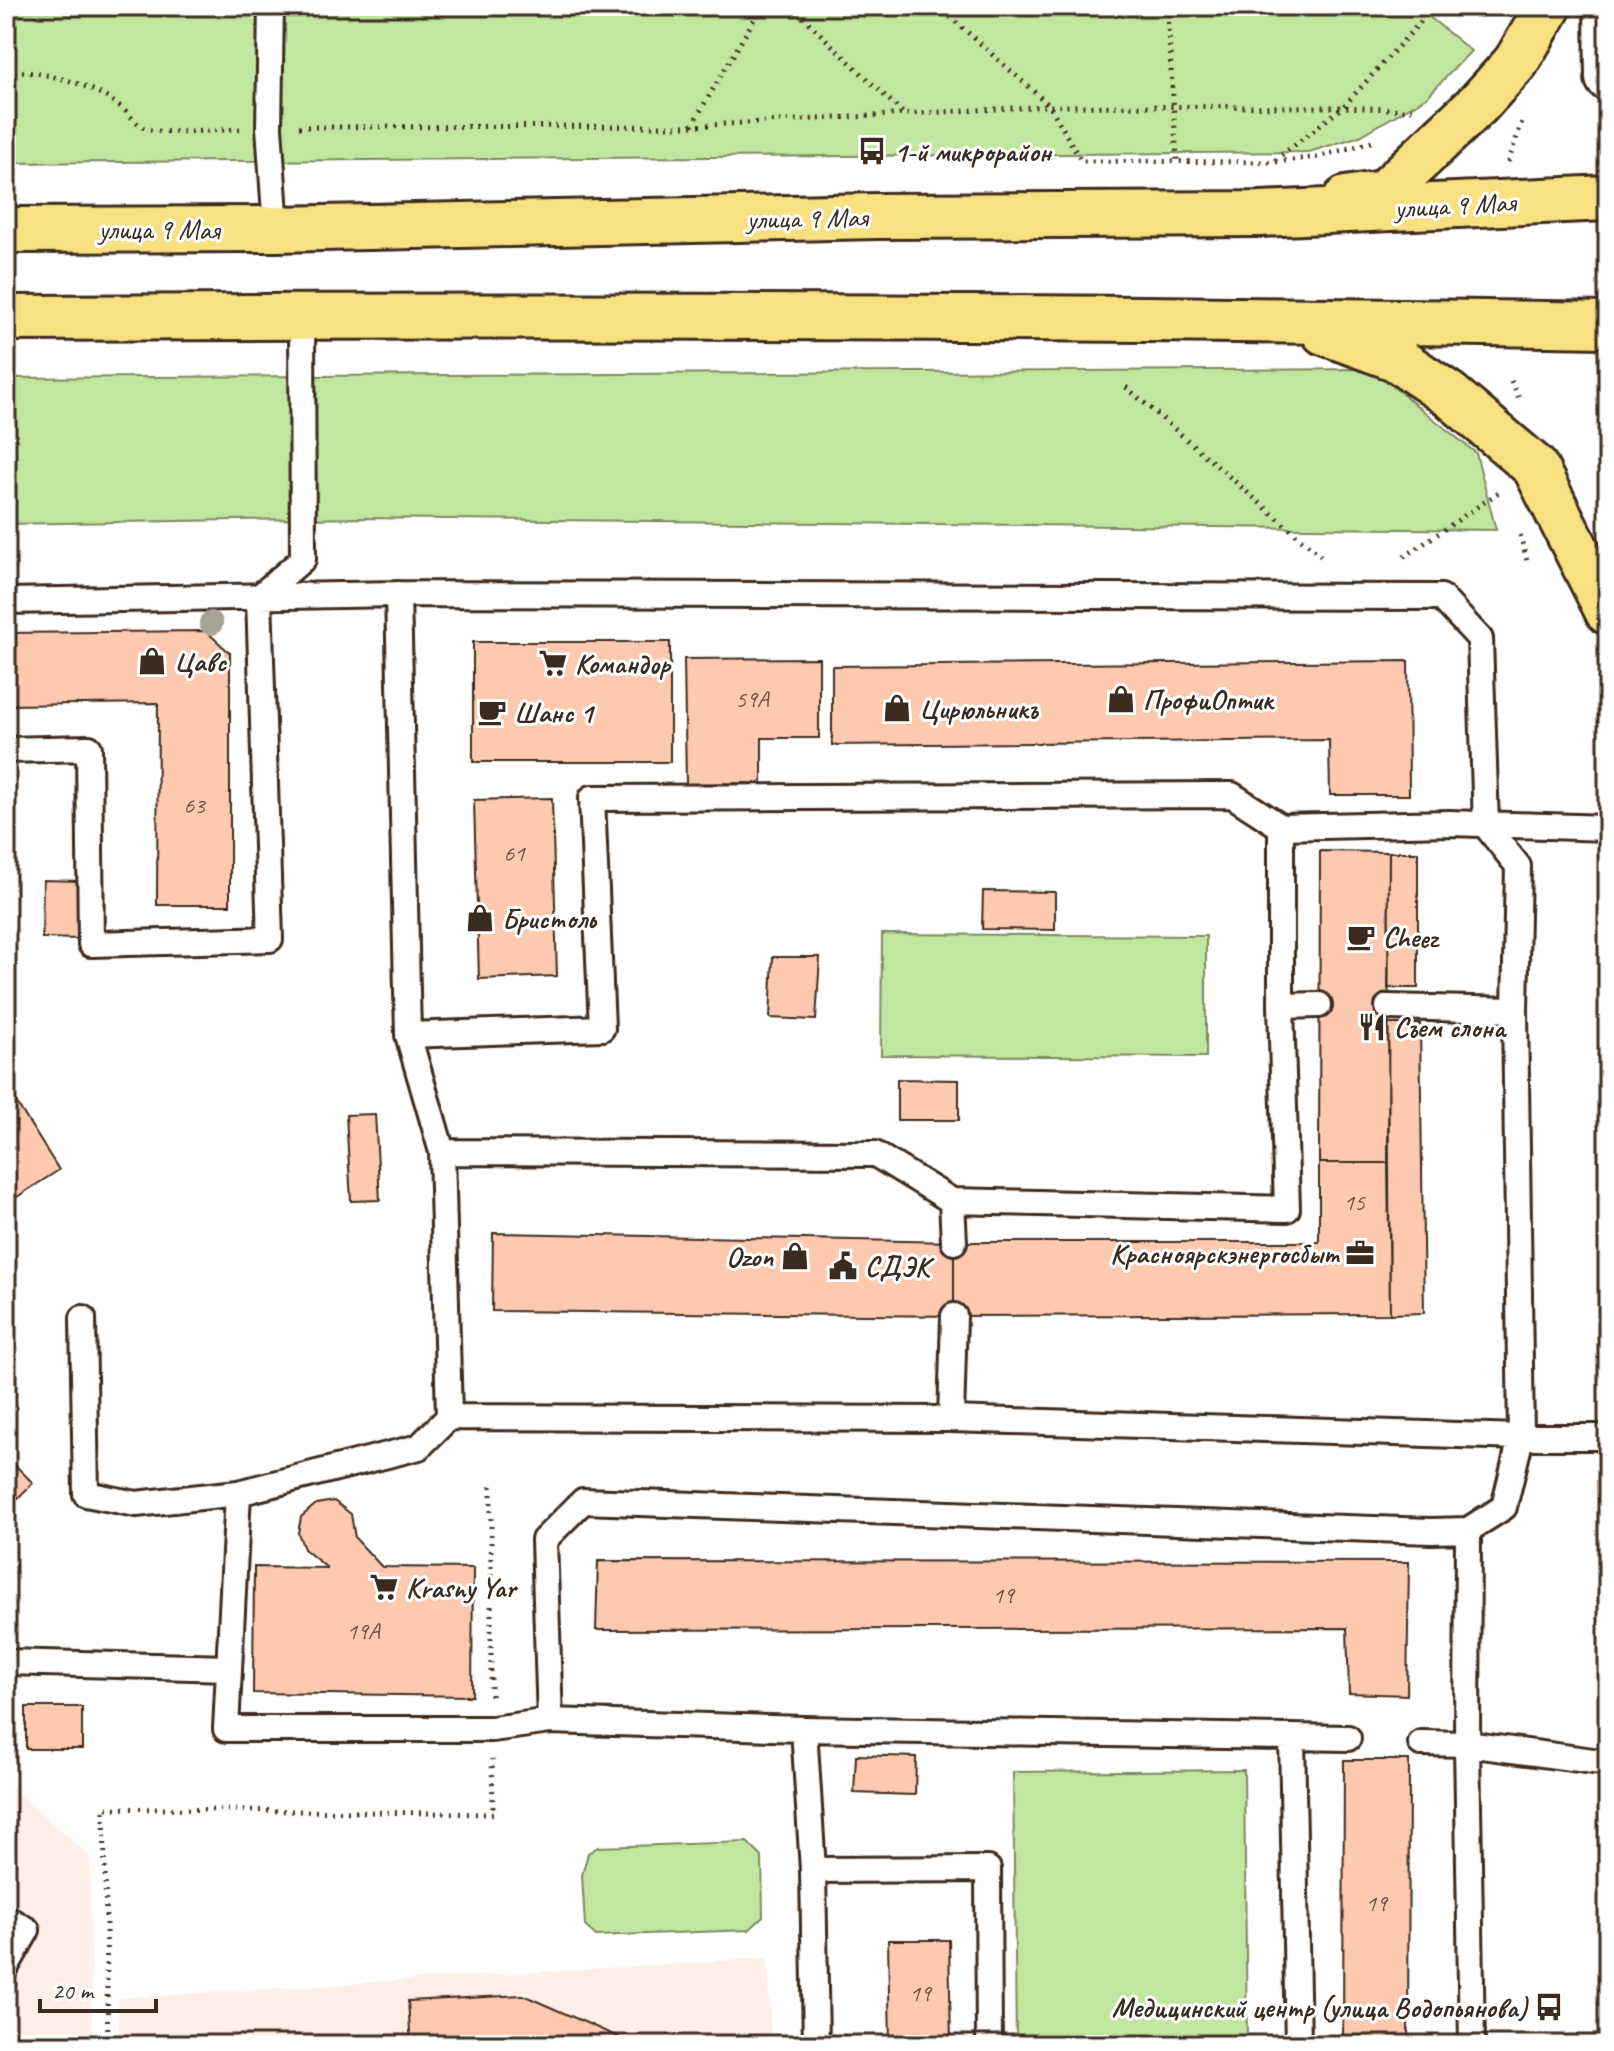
<svg xmlns="http://www.w3.org/2000/svg" width="1614" height="2051" viewBox="0 0 1614 2051" font-family="Caveat,sans-serif">
<style>
.built{fill:#ffefe7}
.green{fill:#c1e6a0;stroke:#7e885f;stroke-width:2}
.building{fill:#fecaaf;stroke:#3b2a1e;stroke-width:2}
.lines{fill:none;stroke-linecap:round;stroke-linejoin:round}
.lane-casing{stroke:#3b2a1e;stroke-width:30}
.street-casing{stroke:#3b2a1e;stroke-width:50}
.primary-casing{stroke:#3b2a1e;stroke-width:50}
.path{stroke:#3b2a1e;stroke-width:5;stroke-dasharray:2 6;stroke-linecap:butt}
.lane{stroke:#fff;stroke-width:24}
.street{stroke:#fff;stroke-width:44}
.primary{stroke:#f9e181;stroke-width:44}
.tree{fill:#a5a495}
.labels{text-anchor:middle;dominant-baseline:central;stroke-width:6;stroke-linejoin:round;paint-order:stroke}
.number-label{font-size:24px;fill:#6c5242}
.poi-label{font-size:28px;font-weight:bold;fill:#3b2a1e;stroke:#fff;text-anchor:start}
.street-label{font-size:28px;fill:#3b2a1e;stroke:#fff}
</style>
<rect width="100%" height="100%" fill="#fff"/>
<filter id="ink" filterUnits="userSpaceOnUse"><feTurbulence type="fractalNoise" baseFrequency=".0125" numOctaves="2"/><feDisplacementMap in="SourceGraphic" scale="16" xChannelSelector="R" yChannelSelector="G"/><feConvolveMatrix kernelMatrix="1 2 1 2 8 2 1 2 1" color-interpolation-filters="sRGB"/></filter>
<g filter="url(#ink)">
<path class="built" d="M6 1782 90 1856 92 2045H6Z
M768 1958 771 2045H119L118 1998Z"/>
<path class="green" d="M1037 6H1416L1471 51 1427 97 1360 136 1309 152 6 163V11Z
M1371 369 1476 453 1496 530 360 518 6 524V378Z
M882 934 1206 936V1057L881 1055Z
M1244 1770 1247 2045H1016L1013 1772Z
M747 1842 762 1857 763 1917 749 1930 596 1936 585 1926 582 1875 588 1853 598 1847Z"/>
<path class="building" d="M206 631 230 653V905H157L158 703 6 705V633Z
M473 642H670V762H473Z
M819 658V738H762V783L686 784 684 659Z
M1408 661 1409 795H1330L1329 740 832 745V666Z
M552 798 557 976 479 979 474 800Z
M1320 851 1389 852 1388 1163H1319Z
M1389 852H1418V988H1388Z
M43 880 81 881 79 939 42 938Z
M983 891 1055 892V930L982 929Z
M773 957H820L816 1020 770 1018Z
M1388 1024H1420L1424 1313 1390 1314Z
M897 1079 959 1080V1120H897Z
M6 1086 59 1170 6 1204Z
M375 1114 380 1200 351 1201 346 1115Z
M1319 1163H1388L1390 1314 954 1316V1242H1319Z
M493 1233 954 1242V1316L492 1311Z
M6 1456 33 1483 6 1510Z
M334 1501 351 1514 355 1538 382 1567 473 1568 472 1696 253 1693 254 1567 327 1568 304 1549 298 1533 301 1517 316 1504Z
M598 1561 1409 1562 1407 1695 1349 1693 1347 1628 596 1630Z
M26 1707H82V1749H26Z
M856 1755 916 1757 915 1795 854 1793Z
M1344 1760H1409L1408 2045H1343Z
M888 1940H949L951 2045H890Z
M523 1995 625 2040 629 2045H411L408 2001Z"/>
<g class="lines">
<defs>
<path id="lane" d="M271 6 269 127 276 229
M398 594 408 1035 442 1152 449 1417
M6 601 398 594 1441 597 1480 639 1486 826 1518 866 1515 1010 1521 1437 1504 1507 1468 1530 1431 1531 583 1501 544 1540 550 1721
M6 750 89 748 91 944 270 939 259 597 303 559 302 317
M1281 1006 1319 1005
M1388 1007 1515 1010
M408 1035 602 1028 592 798 1232 795 1281 827 1449 823 1608 828
M442 1152 875 1154 952 1201 1287 1209 1281 1006V827
M952 1201 954 1242
M83 1318 86 1494 136 1504 238 1493
M951 1419 954 1316
M1468 1530 1467 1744 1472 2045
M6 1662 229 1668
M804 1729 813 1870 816 2045
M1292 1737 1298 2045
M1348 1738 804 1729 550 1721 492 1729H226L238 1493 419 1447 449 1417 951 1419 1521 1437H1608
M1421 1743 1467 1744 1608 1763
M813 1870 988 1869 989 2045
M6 1918 27 1930 6 1967"/>
<path id="street" d="M1607 6 1608 78"/>
<path id="primary" d="M1346 199 1384 193 1479 103 1516 62 1549 6
M6 230 276 229 878 216 1260 214 1608 198
M6 318C540 315 1074 316 1608 325
M1324 332 1395 358 1450 395 1535 467 1608 612"/>
</defs>
<use href="#lane" class="lane-casing"/>
<use href="#street" class="street-casing"/>
<use href="#primary" class="primary-casing"/>
<path class="path" d="M791 6 905 115
M938 6 1050 106 1081 161 1273 162 1343 107 1435 6
M1167 6 1177 161
M6 71C44 71 87 82 118 105 128 111 136 126 147 129 168 135 217 130 241 129
M692 125 762 6
M299 127 691 126 1050 106 1343 107 1412 110
M1276 162 1317 157 1376 141
M1508 162 1523 119
M1511 381 1519 398
M1126 387 1322 557
M1520 535 1527 561
M1404 557 1502 490
M491 1486V1697
M108 2045 104 1808 493 1814 492 1759"/>
<use href="#lane" class="lane"/>
<use href="#street" class="street"/>
<use href="#primary" class="primary"/>
</g>
<circle class="tree" cx="211" cy="623" r="12"/>
</g>
<defs>
<symbol id="bus-bare" viewBox="-9 -9 18 18"><path d="M-5-6H5V4H4V6H2V4H-2V6H-4V4H-5ZM-3.5-4V0h7V-4ZM-3.5 1.2v1.5H-2V1.2ZM2 1.2v1.5H3.5V1.2Z" fill="#3b2a1e" stroke="#fff" stroke-width="2.5" paint-order="stroke"/></symbol>
<symbol id="shop-bare" viewBox="-9 -9 18 18"><path d="M-5-2.5h2.3a2.7 3.5 0 0 1 5.4 0H5L5.5 6h-11ZM-1.5-2.5h3a1.5 2.3 0 0 0-3 0Z" fill="#3b2a1e" stroke="#fff" stroke-width="2.5" paint-order="stroke"/></symbol>
<symbol id="supermarket-bare" viewBox="-9 -9 18 18"><path d="M-6-5.5h2.5l.6 2H6L4.5 2H-2.5L-4.4-4H-6ZM-1.5 3.2a1.3 1.3 0 1 0 .1 0ZM3 3.2a1.3 1.3 0 1 0 .1 0Z" fill="#3b2a1e" stroke="#fff" stroke-width="2.5" paint-order="stroke"/></symbol>
<symbol id="cafe-bare" viewBox="-9 -9 18 18"><path d="M-5.5-4.5H6V0H3Q3 3.5 0 3.5H-2.5Q-5.5 3.5-5.5 0ZM3-3.2v2h1.7v-2ZM-6 4.5H4V6H-6Z" fill="#3b2a1e" stroke="#fff" stroke-width="2.5" paint-order="stroke"/></symbol>
<symbol id="restaurant-bare" viewBox="-9 -9 18 18"><path d="M-5-6h1v4h1v-4h1v4h1v-4h1v5L-1.5 .5V6h-2V.5L-5-1ZM5-6V6H3V1.5H1.5Q1.5-4 5-6Z" fill="#3b2a1e" stroke="#fff" stroke-width="2.5" paint-order="stroke"/></symbol>
<symbol id="office-bare" viewBox="-9 -9 18 18"><path d="M-6-3h4V-5.5h4V-3h4V5H-6ZM-1-4.5V-3h2v-1.5ZM-6 0V1H6V0Z" fill="#3b2a1e" stroke="#fff" stroke-width="2.5" paint-order="stroke"/></symbol>
<symbol id="civic-bare" viewBox="-9 -9 18 18"><path d="M-.6-6.5H3V-4.5H.6V-3L4-1V1h2V6H-6V1h2V-1L-.6-3ZM-1.2 2.5V6h2.4V2.5Z" fill="#3b2a1e" stroke="#fff" stroke-width="2.5" paint-order="stroke"/></symbol>
</defs>
<g fill-rule="evenodd">
<use href="#bus-bare" x="852" y="131" width="40" height="40"/>
<use href="#shop-bare" x="132" y="641" width="40" height="40"/>
<use href="#supermarket-bare" x="533" y="643" width="40" height="40"/>
<use href="#shop-bare" x="1101" y="679" width="40" height="40"/>
<use href="#shop-bare" x="877" y="688" width="40" height="40"/>
<use href="#cafe-bare" x="472" y="692" width="40" height="40"/>
<use href="#shop-bare" x="460" y="898" width="40" height="40"/>
<use href="#cafe-bare" x="1341" y="917" width="40" height="40"/>
<use href="#restaurant-bare" x="1352" y="1007" width="40" height="40"/>
<use href="#office-bare" x="1340" y="1233" width="40" height="40"/>
<use href="#shop-bare" x="775" y="1236" width="40" height="40"/>
<use href="#civic-bare" x="823" y="1246" width="40" height="40"/>
<use href="#supermarket-bare" x="364" y="1567" width="40" height="40"/>
<use href="#bus-bare" x="1529" y="1987" width="40" height="40"/>
</g>
<g class="labels">
<g class="number-label">
<text x="752" y="699">59А</text>
<text x="194" y="805">63</text>
<text x="514" y="853">61</text>
<text x="1354" y="1202">15</text>
<text x="1003" y="1595">19</text>
<text x="363" y="1631">19А</text>
<text x="1376" y="1903">19</text>
<text x="920" y="1993">19</text>
</g>
<g class="poi-label">
<text x="894" y="151">1-й микрорайон</text>
<text x="174" y="661">Цавс</text>
<text x="575" y="663">Командор</text>
<text x="1143" y="699">ПрофиОптик</text>
<text x="919" y="708">Цирюльникъ</text>
<text x="514" y="712">Шанс 1</text>
<text x="502" y="918">Бристоль</text>
<text x="1383" y="937">Cheez</text>
<text x="1394" y="1027">Съем слона</text>
<text x="1338" y="1253" text-anchor="end">Красноярскэнергосбыт</text>
<text x="773" y="1256" text-anchor="end">Ozon</text>
<text x="865" y="1266">СДЭК</text>
<text x="406" y="1587">Krasny Yar</text>
<text x="1527" y="2007" text-anchor="end">Медицинский центр (улица Водопьянова)</text>
</g>
<g class="street-label">
<text transform="translate(1455 205) rotate(-3)">улица 9 Мая</text>
<text transform="translate(807 218) rotate(-1)">улица 9 Мая</text>
<text x="159" y="229">улица 9 Мая</text>
</g>
</g>
<rect width="1614" height="2051" fill="none" stroke="#fff" stroke-width="32"/>
<rect x="16" y="16" width="1582" height="2019" fill="none" stroke="#3b2a1e" stroke-width="3" filter="url(#ink)"/>
<path d="M40 1999v12h116v-12" fill="none" stroke="#3b2a1e" stroke-width="4"/>
<text x="52" y="1999" font-size="24" fill="#3b2a1e" stroke="#ffffff" stroke-width="6" paint-order="stroke">20 m</text>
</svg>
